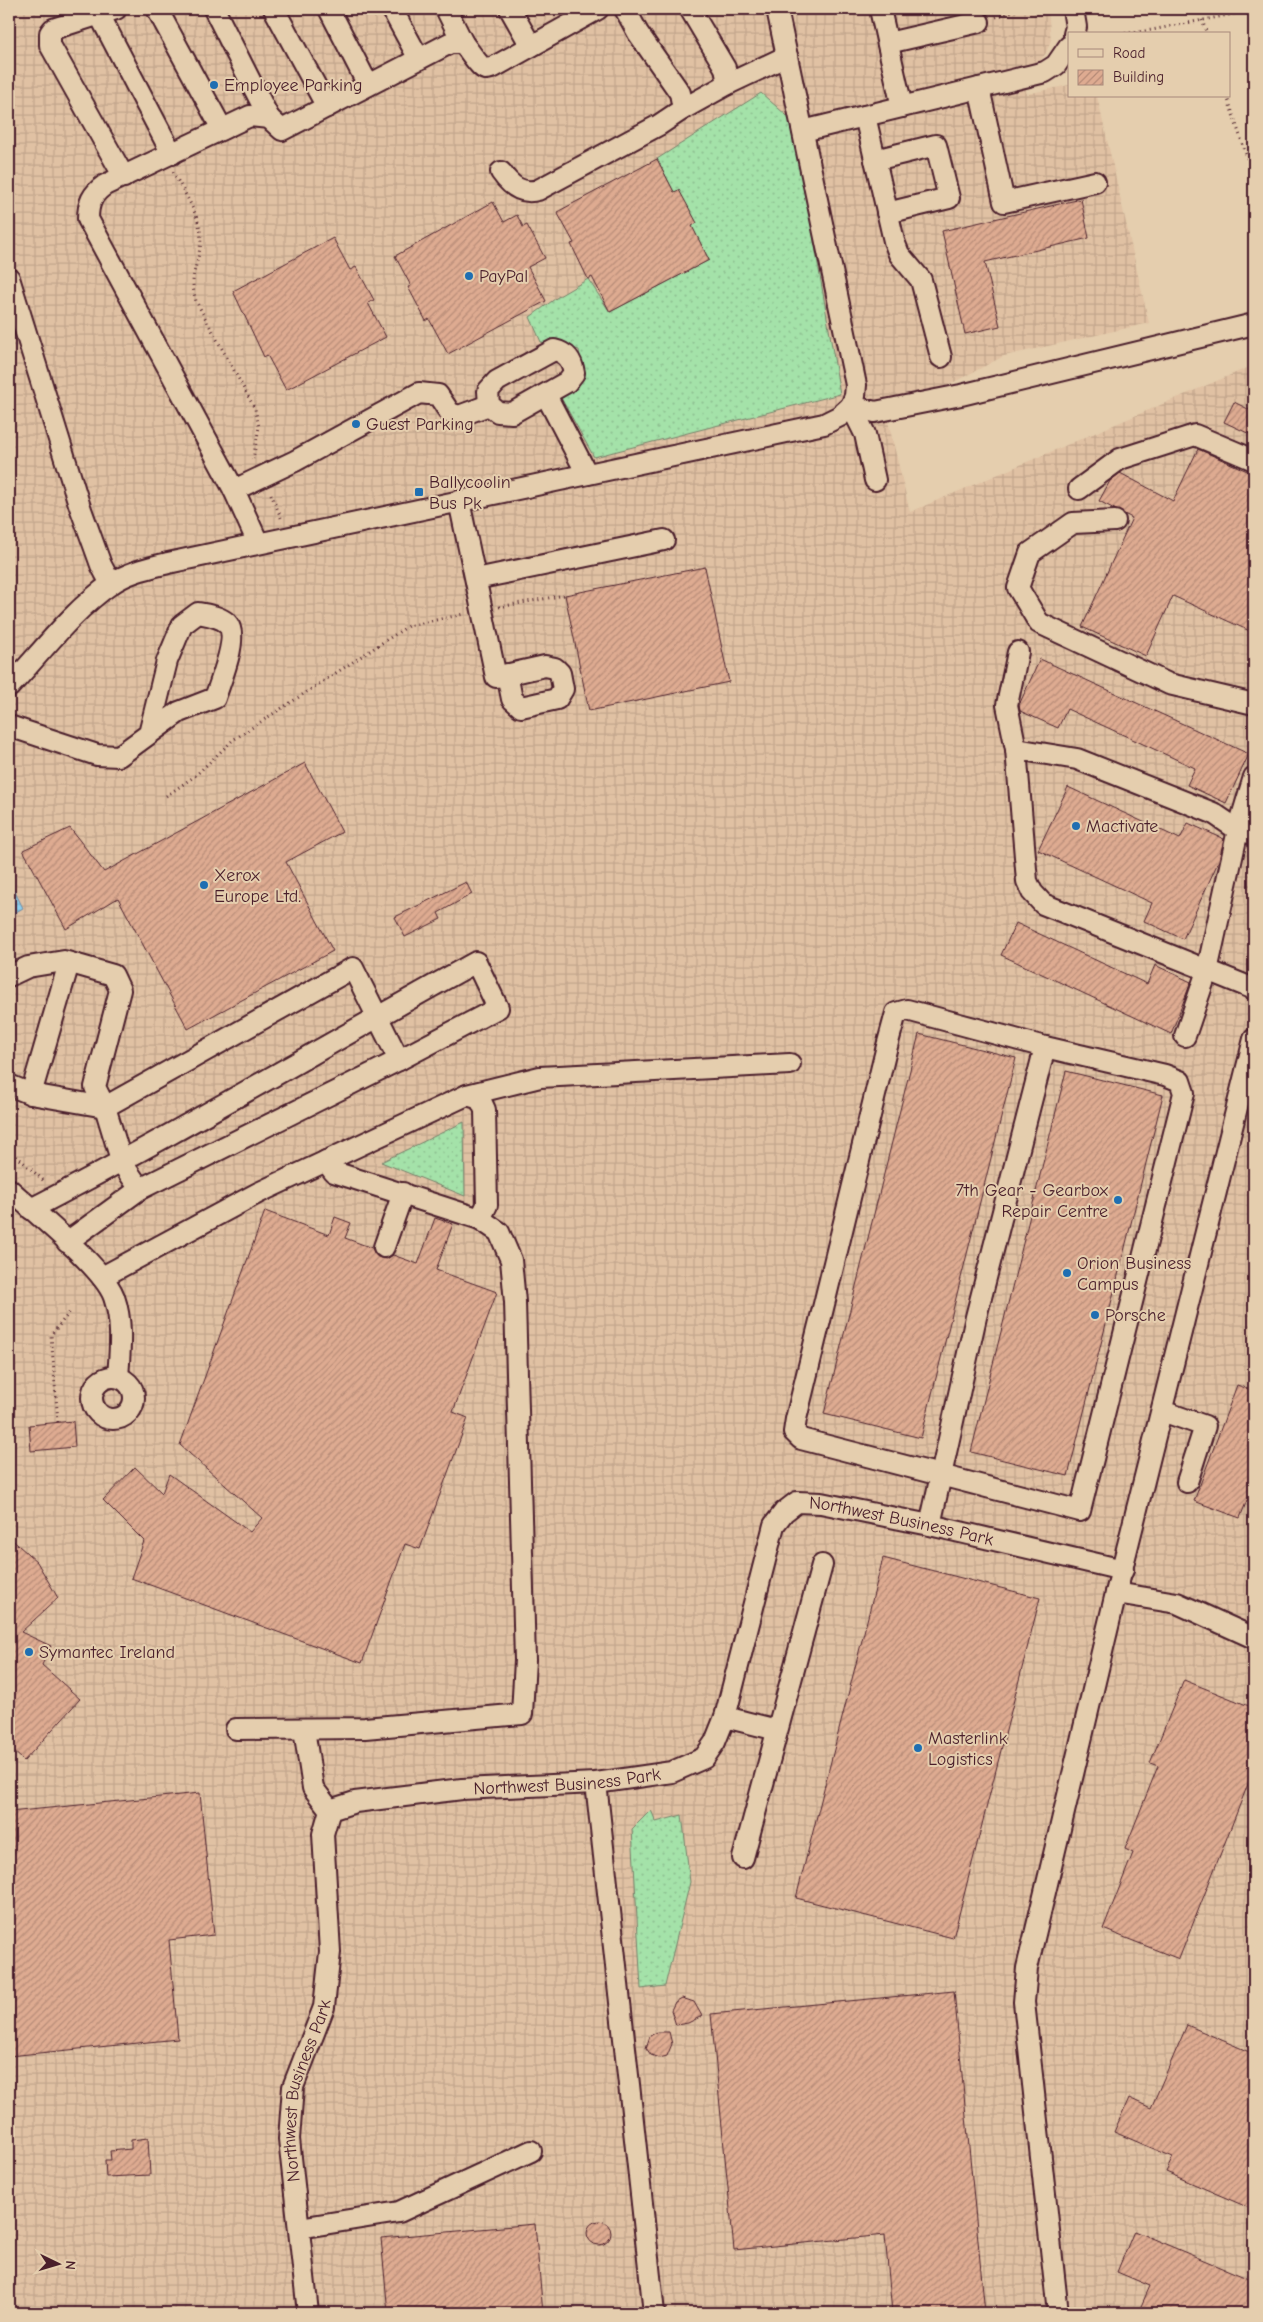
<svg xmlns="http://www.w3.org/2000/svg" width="1263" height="2322" viewBox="0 0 1263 2322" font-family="'Comic Neue',sans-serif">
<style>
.industrial{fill:url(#industrial-grid)}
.grass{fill:url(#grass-dots);stroke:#77806a}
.water{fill:url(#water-rules);stroke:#7289a0}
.building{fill:url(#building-hatch);stroke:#4a1f2b}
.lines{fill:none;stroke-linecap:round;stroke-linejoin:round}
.minor-casing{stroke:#4a1f2b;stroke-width:24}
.path{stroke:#4a1f2b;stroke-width:3;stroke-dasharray:1 4;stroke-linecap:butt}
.minor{stroke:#e5ceae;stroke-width:20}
.poi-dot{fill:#1f6fb2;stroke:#e5ceae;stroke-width:2}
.labels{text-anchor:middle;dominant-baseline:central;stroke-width:4;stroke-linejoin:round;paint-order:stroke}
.poi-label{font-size:18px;fill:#4a1f2b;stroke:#e5ceae;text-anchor:start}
.street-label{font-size:18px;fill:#4a1f2b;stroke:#e5ceae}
</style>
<defs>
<pattern id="industrial-grid" width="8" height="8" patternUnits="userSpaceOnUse" patternTransform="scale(1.25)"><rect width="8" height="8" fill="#e0c1a3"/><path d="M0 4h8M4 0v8" fill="none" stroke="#c2a58c"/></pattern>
<pattern id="grass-dots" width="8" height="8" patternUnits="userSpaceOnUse" patternTransform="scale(1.25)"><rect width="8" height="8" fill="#a4e2a9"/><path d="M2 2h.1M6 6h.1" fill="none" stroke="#8fc192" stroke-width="1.8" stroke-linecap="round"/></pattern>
<pattern id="water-rules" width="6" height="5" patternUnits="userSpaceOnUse" patternTransform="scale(1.25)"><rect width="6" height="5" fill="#8ccfee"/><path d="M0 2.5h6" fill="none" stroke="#7ab1cc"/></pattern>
<pattern id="building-hatch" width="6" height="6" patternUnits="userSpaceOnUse" patternTransform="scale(1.25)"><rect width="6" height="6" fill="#deab91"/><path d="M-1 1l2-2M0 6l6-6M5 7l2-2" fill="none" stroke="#b68b77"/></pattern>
</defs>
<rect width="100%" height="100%" fill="#e5ceae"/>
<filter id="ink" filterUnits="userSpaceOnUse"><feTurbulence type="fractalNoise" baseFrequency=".02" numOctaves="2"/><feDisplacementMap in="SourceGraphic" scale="10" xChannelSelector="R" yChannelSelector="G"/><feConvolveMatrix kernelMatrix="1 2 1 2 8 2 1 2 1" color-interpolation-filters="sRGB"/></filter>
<g filter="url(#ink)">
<path class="industrial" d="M9 9H1048L1051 40 1046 53 1039 62 1022 68 1027 94 1069 85V96H1097L1149 323 1004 356 887 417 910 512 1254 365V2313H9Z"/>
<path class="grass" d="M761 93 794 122 840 394 594 457 561 398 582 374 579 350 558 344 541 342 530 317 559 296 588 279 610 312 709 260 657 159Z
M464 1122 465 1196 381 1162Z
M651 1810 656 1822 682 1815 690 1882 665 1986 641 1989 632 1829Z"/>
<path class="water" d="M9 880 23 908 9 916Z"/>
<path class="building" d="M657 159 674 192 679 190 697 223 692 226 709 260 610 312 592 277 588 279 571 244 574 243 557 212Z
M1081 199 1089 238 985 262 1000 326 965 334 942 231Z
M493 202 504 222 517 215 523 227 527 225 545 258 528 267 546 301 448 354 429 319 426 321 408 287 411 286 395 256Z
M333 238 350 270 356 267 374 300 368 303 386 337 286 390 267 355 264 357 233 291Z
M1234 402 1254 412V436L1224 422Z
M1198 449 1254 474V633L1173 596 1146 656 1082 627 1132 518 1099 501 1110 481 1120 473 1173 501Z
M705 567 729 682 589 711 565 595Z
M1040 659 1249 754 1226 803 1187 785 1195 768 1067 709 1058 728 1020 711 1019 705Z
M305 763 342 832 286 862 333 951 188 1029 118 898 66 929 23 850 70 828 104 872Z
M1068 787 1180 839 1188 823 1224 839 1219 860 1183 939 1144 921 1152 903 1038 850Z
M466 882 472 894 438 913 441 919 405 937 395 917Z
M1016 923 1147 984 1155 965 1191 982 1171 1034 1001 955Z
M919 1034 1016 1058 921 1438 824 1414Z
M1066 1071 1163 1095 1068 1476 971 1452Z
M265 1211 329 1235 335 1217 351 1223 345 1238 372 1248 375 1254 380 1258 387 1259 393 1255 418 1264 435 1218 453 1224 436 1270 497 1292 453 1412 468 1418 420 1549 405 1544 362 1663 131 1578 144 1541 103 1500 135 1467 162 1493 169 1474 250 1532 262 1518 180 1445Z
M1237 1385 1254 1391V1503L1247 1500 1240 1518 1194 1501Z
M73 1421 75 1447 31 1451 29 1425Z
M9 1537 37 1562 58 1598 21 1632 51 1646 42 1665 80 1699 24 1761 9 1747Z
M883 1558 1040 1598 953 1938 796 1898Z
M1184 1680 1254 1708V1769L1179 1959 1103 1929 1133 1853 1125 1849 1158 1766 1150 1763Z
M200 1793 214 1935 169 1940 178 2039 9 2056V1812Z
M954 1991 985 2313H892L885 2235 734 2250 711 2014Z
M682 1998 694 2002 702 2016 688 2023 676 2025 671 2010 675 2002Z
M1187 2025 1254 2054V2210L1166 2172 1173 2157 1114 2132 1129 2098 1151 2108Z
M657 2032H669L672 2044 667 2056 659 2058 651 2055 646 2048 650 2036Z
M148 2138 150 2175 106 2177 105 2160H111L110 2151 131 2149V2140Z
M587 2233a12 12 0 1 1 24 0a12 12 0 1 1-24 0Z
M535 2224 543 2313H388L381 2238Z
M1134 2231 1254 2281V2313H1138L1150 2286 1117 2272Z"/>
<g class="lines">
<defs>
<g id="minor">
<path d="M116 9 53 29 50 33V45L124 177"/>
<path d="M157 9 222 129"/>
<path d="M214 9 269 118"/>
<path d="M274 9 327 107"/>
<path d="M329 9 368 85"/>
<path d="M392 9 419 59"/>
<path d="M446 9 463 43"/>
<path d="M510 9 531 46"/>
<path d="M625 9 638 33 680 93 683 109 728 84 725 68 690 9"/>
<path d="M777 9 856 385 855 396 851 406 865 434 875 480"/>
<path d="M880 9 902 107"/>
<path d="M1073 9 1076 27 1074 34"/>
<path d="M99 14 172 154"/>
<path d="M888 43 979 22"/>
<path d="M728 84 787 56"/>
<path d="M979 88 1004 202 1095 182"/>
<path d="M865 116 894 241 899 254 921 280 941 357"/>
<path d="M803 131 1045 72 1056 65 1069 46"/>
<path d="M875 160 936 145 949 198 887 213"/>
<path d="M501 172C510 185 521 195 538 190L659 125 683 109"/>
<path d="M9 278 79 504 101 565 111 584"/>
<path d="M554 350C567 353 572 360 574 373L567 382 512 413 498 412 489 405 488 391 497 381Z"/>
<path d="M546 395 587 474"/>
<path d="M1079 489 1120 459 1195 435 1254 460"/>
<path d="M234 490 295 461 419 393 438 395 450 413 459 416 489 405"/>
<path d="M459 501 496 677 545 666 555 668 560 673 563 689 557 699 521 707 512 699 507 674"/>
<path d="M1115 521 1073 523 1030 553 1018 588 1039 623 1169 684 1254 704"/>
<path d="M258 543 234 490 88 219C88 203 92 194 105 185L250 116 269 118 282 130 450 43H463C467 48 481 69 485 69 488 69 491 68 494 67L598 9"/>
<path d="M476 579 664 540"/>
<path d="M1018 652 1007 705 1016 749 1027 881 1032 892 1043 904 1254 989"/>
<path d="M9 687C41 653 72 611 111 584 128 572 148 568 168 563L824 424 840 416 851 406 875 412 961 395 1254 324"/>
<path d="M9 726 97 755 119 756 179 712 215 698C220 682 240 636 227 623 219 616 208 615 198 613L182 625 167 661 149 734"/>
<path d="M1016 749 1077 759 1213 813 1238 830 1254 834"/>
<path d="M9 976 28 967 64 961 113 975 120 990 95 1087 105 1107 122 1163 140 1189"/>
<path d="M907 1010 1045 1047 1165 1075 1180 1081 1184 1093 1080 1511 801 1439 794 1432 796 1419 886 1050 896 1013Z"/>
<path d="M1185 1036 1207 971 1238 830 1254 777"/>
<path d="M9 1085 31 1094 105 1107 353 968 399 1060"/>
<path d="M31 1094 69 963"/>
<path d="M467 1095 540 1077 790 1064"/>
<path d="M9 1189C34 1212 104 1268 114 1297 123 1323 120 1349 118 1377"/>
<path d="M31 1209C182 1131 327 1044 476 962L498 1008 399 1060 140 1189 67 1242"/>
<path d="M384 1247 403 1193"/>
<path d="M102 1277 258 1193 467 1095 480 1099 485 1110 487 1205 480 1219"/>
<circle cx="113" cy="1398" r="21"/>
<path d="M1162 1411 1205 1426 1187 1482"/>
<path d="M930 1525 976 1317 1045 1047"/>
<path d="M1116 1593 1177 1603 1254 1638"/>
<path d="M725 1717 777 1730"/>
<path d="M236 1729 365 1728 522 1714 525 1660 515 1302 511 1260 499 1232 480 1219 334 1172 326 1161"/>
<path d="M304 1729 313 1788 330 1810"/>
<path d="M596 1783 654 2313"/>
<path d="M743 1858 822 1565"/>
<path d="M299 2228 399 2212 531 2151"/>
<path id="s1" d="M308 2313 289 2139 293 2087 324 2007 330 1952 323 1834 330 1810 355 1802 462 1789 596 1783 672 1772 704 1758 715 1742 725 1717 774 1525 784 1512 797 1502 821 1503 930 1525 1123 1570"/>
<path d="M1058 2313 1024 2002 1027 1968 1116 1593 1254 1039"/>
</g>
</defs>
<use href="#minor" class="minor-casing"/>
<path class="path" d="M996 17 1019 9
M1202 20 1207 34
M1120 34 1152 30 1254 10
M1227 96 1254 179
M173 172C185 195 205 221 200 248 196 271 189 276 196 301L255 409 259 427 253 459
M271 494 282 520
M499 607 565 595
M166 796 195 776 233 740 408 626 464 614
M9 1149 44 1181
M58 1422 51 1335 70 1312"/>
<use href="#minor" class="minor"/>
</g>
</g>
<g class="poi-dot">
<circle cx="214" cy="85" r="5"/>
<circle cx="469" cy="276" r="5"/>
<circle cx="356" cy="424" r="5"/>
<rect x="414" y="487" width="10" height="10" rx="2.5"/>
<circle cx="1076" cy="826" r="5"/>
<circle cx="204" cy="885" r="5"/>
<circle cx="1118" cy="1200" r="5"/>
<circle cx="1067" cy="1273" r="5"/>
<circle cx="1095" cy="1315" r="5"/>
<circle cx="29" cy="1652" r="5"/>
<circle cx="918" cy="1748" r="5"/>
</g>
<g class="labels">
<g class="poi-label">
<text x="224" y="85">Employee Parking</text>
<text x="479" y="276">PayPal</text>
<text x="366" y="424">Guest Parking</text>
<text x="429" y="482">Ballycoolin<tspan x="429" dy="21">Bus Pk</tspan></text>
<text x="1086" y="826">Mactivate</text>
<text x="214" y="875">Xerox<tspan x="214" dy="21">Europe Ltd.</tspan></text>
<text x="1108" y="1190" text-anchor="end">7th Gear - Gearbox<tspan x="1108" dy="21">Repair Centre</tspan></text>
<text x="1077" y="1263">Orion Business<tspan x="1077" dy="21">Campus</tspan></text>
<text x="1105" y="1315">Porsche</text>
<text x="39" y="1652">Symantec Ireland</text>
<text x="928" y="1738">Masterlink<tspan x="928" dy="21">Logistics</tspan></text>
</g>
<g class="street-label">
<text stroke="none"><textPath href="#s1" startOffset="1275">Northwest Business Park</textPath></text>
<text stroke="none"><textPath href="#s1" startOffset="751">Northwest Business Park</textPath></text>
<text stroke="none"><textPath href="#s1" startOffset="226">Northwest Business Park</textPath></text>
</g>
</g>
<rect width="1263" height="2322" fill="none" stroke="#e5ceae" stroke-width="30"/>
<rect x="15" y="15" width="1233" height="2292" fill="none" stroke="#4a1f2b" stroke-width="2" filter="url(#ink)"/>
<rect x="1068" y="32" width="162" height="65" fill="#e5ceae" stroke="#a7887a"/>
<rect x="1078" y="49" width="25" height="8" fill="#e5ceae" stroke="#a7887a"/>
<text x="1113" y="58" font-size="15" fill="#4a1f2b">Road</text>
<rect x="1078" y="70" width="25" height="15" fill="url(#building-hatch)" stroke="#a7887a"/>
<text x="1113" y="82" font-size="15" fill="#4a1f2b">Building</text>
<g transform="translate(58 2264) rotate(95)" stroke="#e5ceae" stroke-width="4" paint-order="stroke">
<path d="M0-4L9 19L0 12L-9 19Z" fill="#4a1f2b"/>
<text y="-8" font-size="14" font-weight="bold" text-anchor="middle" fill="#4a1f2b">N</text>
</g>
</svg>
